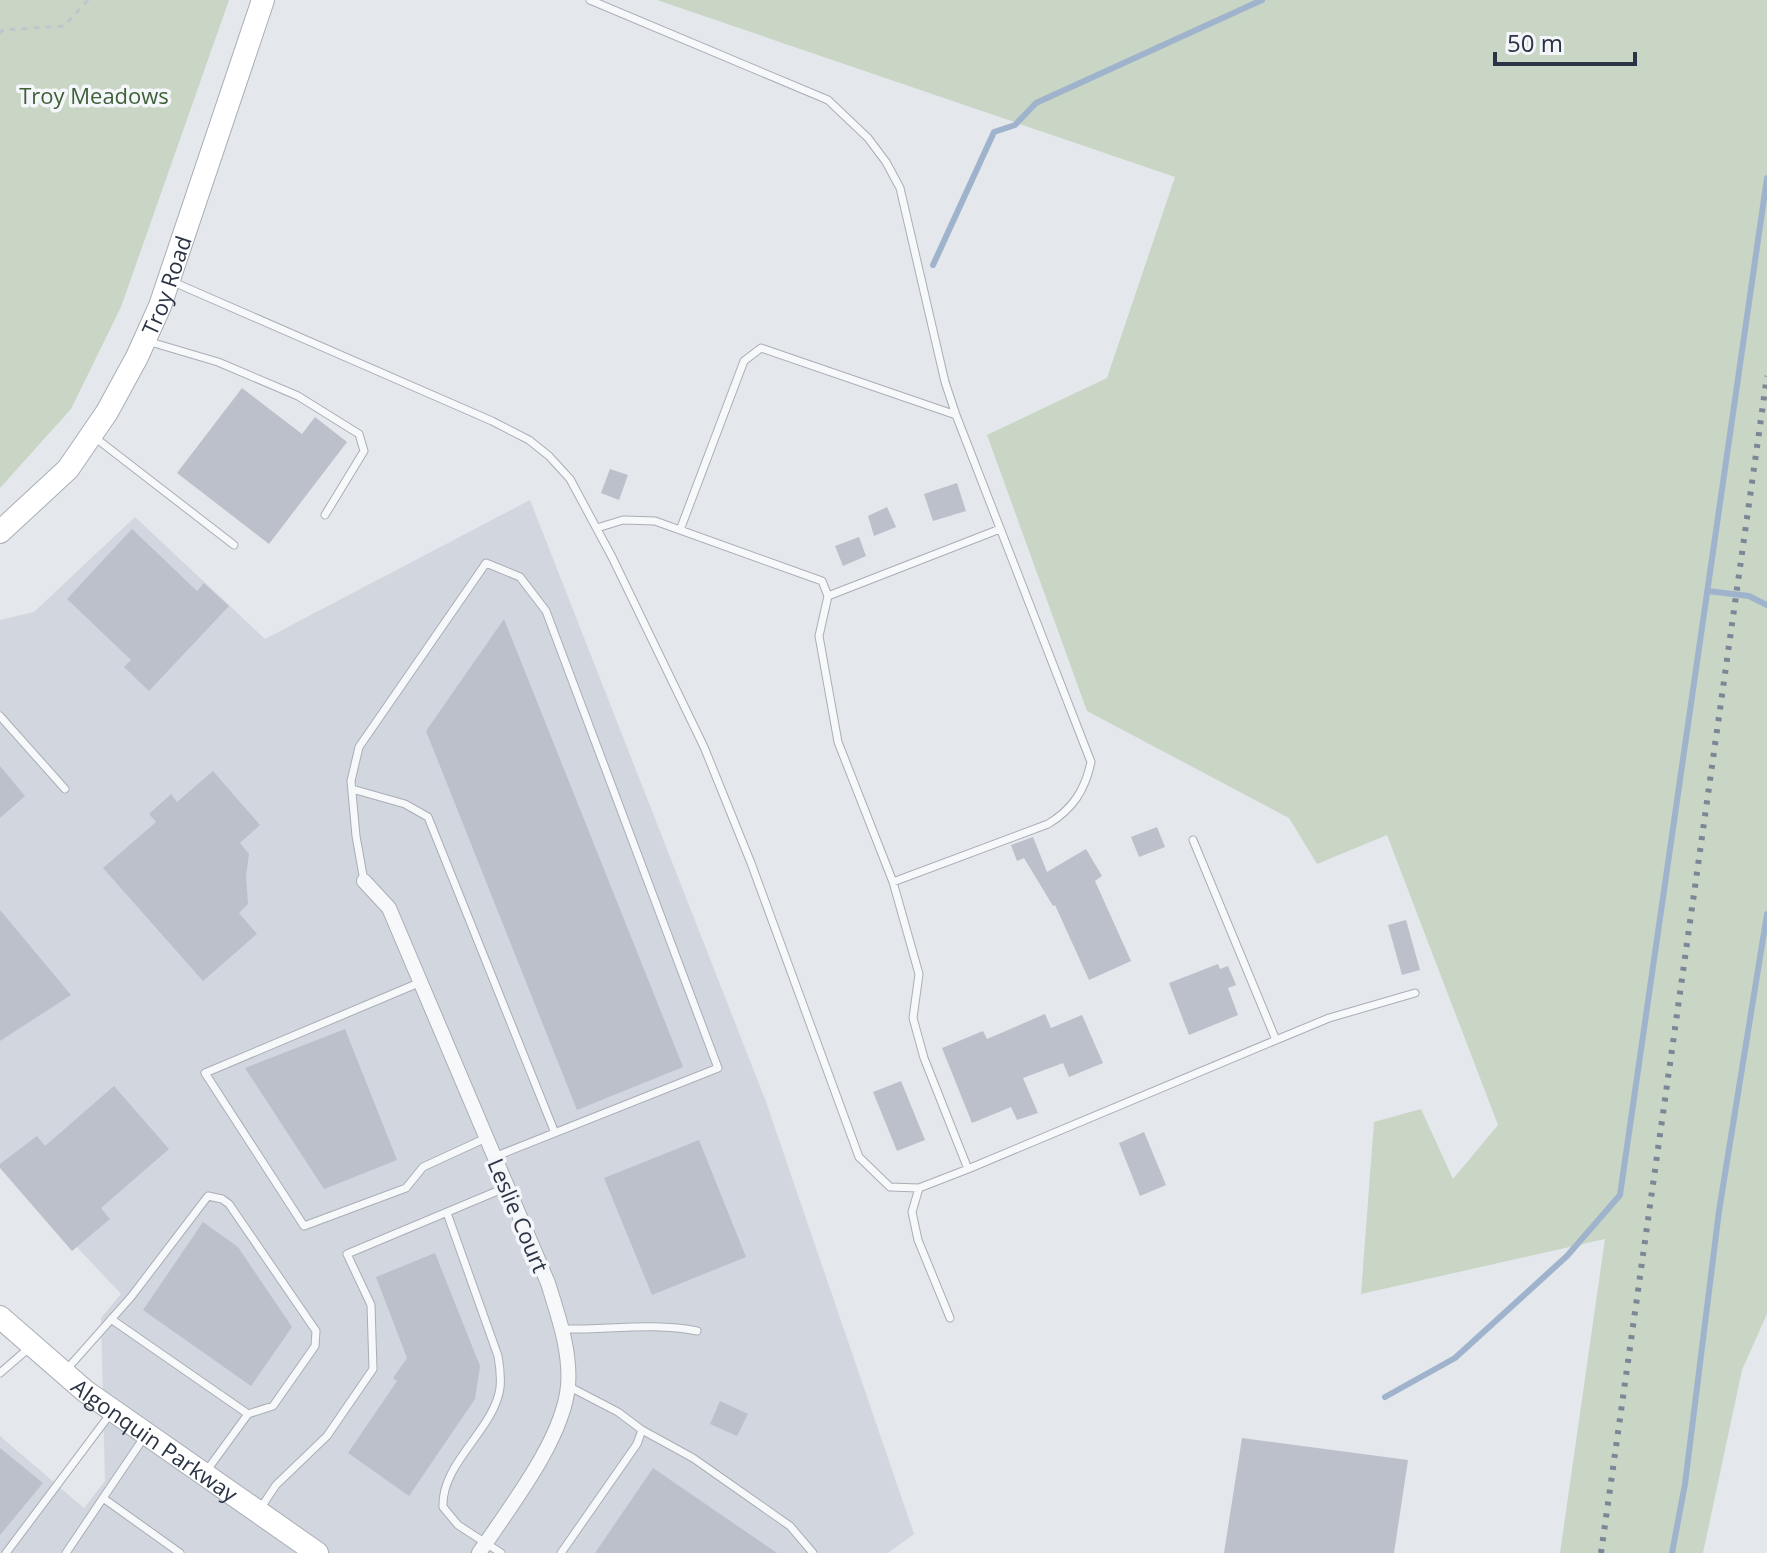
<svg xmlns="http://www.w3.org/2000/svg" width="1767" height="1553" viewBox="0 0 1767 1553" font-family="'Open Sans',sans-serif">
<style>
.built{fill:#d2d6de}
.green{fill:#c9d6c5}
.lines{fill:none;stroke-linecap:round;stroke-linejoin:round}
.stream{stroke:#9fb4cc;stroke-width:6}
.building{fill:#bbc0ca}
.lane-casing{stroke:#a9aeb7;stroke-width:9}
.street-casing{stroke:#a9aeb7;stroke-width:16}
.secondary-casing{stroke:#a9aeb7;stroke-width:24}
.path{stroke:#c2c5cb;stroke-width:3;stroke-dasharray:6 6;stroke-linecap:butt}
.lane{stroke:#f7f8fa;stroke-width:7}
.street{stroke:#f7f8fa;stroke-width:14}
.secondary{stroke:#fff;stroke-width:22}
.rail{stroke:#7d8696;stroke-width:6;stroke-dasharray:4 8;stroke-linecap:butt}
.labels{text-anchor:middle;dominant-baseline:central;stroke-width:7;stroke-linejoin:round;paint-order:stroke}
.park-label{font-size:22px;fill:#3f6138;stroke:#f4f6f9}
.street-label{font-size:22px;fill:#2b3445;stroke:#f4f6f9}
</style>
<rect width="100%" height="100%" fill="#e4e7ec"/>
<path class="built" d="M530 500 765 1099 914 1534 888 1553H0V1436L84 1508 105 1481 101 1318 121 1294 0 1165V620L34 612 135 517 265 639Z"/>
<path class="green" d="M0 0H229L121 307 71 409 0 488Z
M657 0H1767V1314L1742 1370 1703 1553H1560L1605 1239 1361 1294 1374 1122 1421 1109 1453 1179 1498 1125 1387 835 1317 864 1289 818 1087 711 987 435 1107 378 1175 177Z"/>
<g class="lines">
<path class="stream" d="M933 265 994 132 1015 125 1036 103 1262 0
M1708 591 1749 596 1767 605
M1385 1397 1455 1358 1567 1256 1620 1195 1767 178
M1672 1553 1685 1484 1719 1211 1767 914"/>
</g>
<path class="building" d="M242 388 302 434 315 417 347 442 269 544 177 473Z
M610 469 628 475 619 500 601 493Z
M957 483 966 511 933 521 924 494Z
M887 507 896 527 874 536 868 516Z
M132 529 197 591 204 583 229 606 149 691 124 667 131 660 67 599Z
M859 537 866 556 843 566 835 546Z
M504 619 683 1067 577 1110 426 731Z
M0 766 25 796 0 818Z
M213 771 260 825 240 843 249 854 246 876 248 904 239 913 257 934 203 981 103 868 156 822 149 814 171 794 177 802Z
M1157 827 1165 847 1139 857 1131 837Z
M1033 837 1047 872 1086 849 1102 876 1095 881 1131 961 1089 980 1055 905 1053 906 1024 858 1017 861 1011 845Z
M0 910 71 995 0 1041Z
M1406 920 1420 970 1402 975 1388 925Z
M1218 964 1220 969 1228 966 1236 985 1228 988 1238 1015 1189 1035 1169 983Z
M1045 1014 1051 1028 1082 1015 1103 1063 1069 1077 1063 1063 1023 1078 1038 1113 1017 1120 1011 1107 972 1123 942 1048 983 1031 987 1039Z
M345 1029 397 1160 324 1189 245 1068Z
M901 1081 925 1140 897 1151 873 1092Z
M114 1086 169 1149 101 1208 110 1219 72 1251 0 1168V1164L37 1136 45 1146Z
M1144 1132 1166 1185 1140 1196 1119 1143Z
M699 1140 746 1257 652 1295 604 1178Z
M203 1222 238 1247 292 1327 251 1386 143 1310Z
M435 1253 480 1366 475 1399 409 1496 348 1453 397 1381 393 1378 407 1358 376 1277Z
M720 1401 748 1414 737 1436 710 1424Z
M1242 1438 1408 1460 1394 1553H1224Z
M0 1448 43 1483 0 1535Z
M653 1468 777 1553H595Z"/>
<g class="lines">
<defs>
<path id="lane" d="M590 0 828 100 868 138 886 162 900 188 945 382 956 415 1091 762C1085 790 1073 809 1048 824L893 882
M171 281 492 421 529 440 549 456 570 479 612 557 704 747 751 863 859 1157 890 1187 919 1188 968 1169 924 1058 913 1018 919 974 893 882 838 742 819 636 828 596 822 581 655 521 623 520 597 528
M147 341 218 362 298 396 359 434 364 451 325 515
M93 436 234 545
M680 530 744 361 761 348 956 415
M828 596 1000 529
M0 716 65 789
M352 789 405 804 428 817 555 1133
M364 881 356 836 351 781 359 747 486 563 520 577 546 611 718 1068 494 1157
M421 982 205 1073 304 1226 406 1188 423 1167 486 1138
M1276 1040 1329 1018 1415 993
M968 1169 1276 1040 1193 840
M919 1188 912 1212 918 1240 950 1318
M447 1213 498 1356C500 1367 501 1378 500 1388 494 1430 441 1463 443 1507L458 1525 501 1553
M111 1319 248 1414
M562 1329C606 1330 655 1322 697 1331
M67 1369 131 1297 208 1196 222 1199 229 1204 316 1331 315 1346 273 1406 248 1414 205 1473
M0 1373 29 1348
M642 1430 693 1458 790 1526 813 1553
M145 1436 103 1498 180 1553
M260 1509 276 1485 327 1436 373 1369 371 1305 347 1254 507 1187
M6 1553 111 1413
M66 1553 103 1498
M561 1553 637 1444 642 1430 618 1412 568 1386"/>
<path id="street" d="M364 881 389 908 548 1283C558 1316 571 1351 568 1386 563 1440 509 1508 479 1553"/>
<g id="secondary">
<path id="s1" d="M0 532 68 469 107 412 137 357 160 306 263 0"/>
<path id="s2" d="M0 1317 85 1391 317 1553"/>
</g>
</defs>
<use href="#lane" class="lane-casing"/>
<use href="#street" class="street-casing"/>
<use href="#secondary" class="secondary-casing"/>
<path class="path" d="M0 34 2 30 64 26 88 0"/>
<use href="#lane" class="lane"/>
<use href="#street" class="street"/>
<use href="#secondary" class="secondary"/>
<path class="rail" d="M1601 1553 1767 376"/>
</g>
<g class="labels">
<g class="park-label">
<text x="94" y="95">Troy Meadows</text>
</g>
<g class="street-label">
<text stroke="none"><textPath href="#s1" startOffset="302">Troy Road</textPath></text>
<text transform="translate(519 1215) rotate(67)">Leslie Court</text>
<text stroke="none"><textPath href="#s2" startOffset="198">Algonquin Parkway</textPath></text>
</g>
</g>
<path d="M1495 52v12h140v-12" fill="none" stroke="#2b3445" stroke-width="4"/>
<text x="1507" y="52" font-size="24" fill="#2b3445" stroke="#f4f6f9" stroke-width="6" paint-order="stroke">50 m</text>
</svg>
